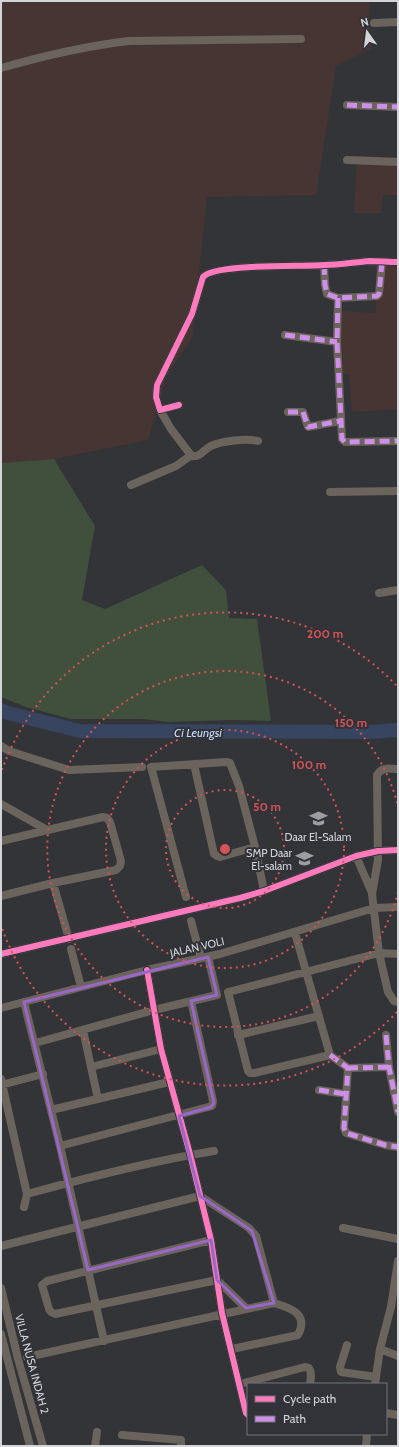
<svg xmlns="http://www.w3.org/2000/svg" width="399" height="1447" viewBox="0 0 399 1447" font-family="Cabin,sans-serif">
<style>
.industrial{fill:#473534}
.green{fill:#414f3d}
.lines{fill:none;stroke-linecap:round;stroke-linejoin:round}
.river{stroke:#374561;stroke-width:14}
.minor{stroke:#6a645d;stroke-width:8}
.quiet{stroke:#ce8fe9;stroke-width:5;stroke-dasharray:10 5;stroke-linecap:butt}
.cycleway-casing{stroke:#313339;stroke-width:8}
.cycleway{stroke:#fd7abc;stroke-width:6}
.marked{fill:none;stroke:#9a67c8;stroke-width:3;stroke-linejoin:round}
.ring{fill:none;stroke:#d55354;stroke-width:2;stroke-dasharray:2 4}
.labels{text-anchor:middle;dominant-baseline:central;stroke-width:4;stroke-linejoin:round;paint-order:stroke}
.poi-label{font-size:11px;fill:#d3d5d9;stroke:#313339}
.street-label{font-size:11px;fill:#d3d5d9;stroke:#313339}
.water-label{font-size:12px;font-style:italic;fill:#c8dbfc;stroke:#313339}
.centre{fill:#d55354;stroke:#313339;stroke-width:2}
.ring-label{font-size:12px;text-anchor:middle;font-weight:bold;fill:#d55354;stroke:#313339;stroke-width:4;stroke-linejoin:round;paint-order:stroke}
</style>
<rect width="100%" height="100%" fill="#333437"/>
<path class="industrial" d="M1 1H369L371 49 336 66 316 195 207 197 192 338 166 377 148 440 54 459 1 463Z
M357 156 398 157V195H383L381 213H354Z
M398 264V409L352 412 349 374H339L340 311 376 313V265Z"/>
<path class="green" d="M54 459 95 526 82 600 105 609 202 565 226 590 229 618 257 619 271 721 232 720 169 722 142 719H71L26 707 1 697V463Z"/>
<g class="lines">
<path class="river" d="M1 710 8 713 80 731 369 732 398 730"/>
<path class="minor" d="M374 23 398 22
M1 68C43 56 86 46 129 41L301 39
M347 105 398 107
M347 160 398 162
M324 265 325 285 327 294 338 298 377 296 379 294 382 262
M338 298 337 342 342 439 345 442 398 441
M285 335 337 342
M179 405 160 410 156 397 157 385 192 314 203 277C215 263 303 267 324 265 340 265 355 262 370 261 379 261 389 262 398 262
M288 412H303L308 427 340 421
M190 456C202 458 203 449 211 446 221 441 248 438 258 441
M131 485 176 466 190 456V454L171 429 160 410
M330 492 398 491
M379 593 398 590
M1 746 9 751 69 770 142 767
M194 764 214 854 217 856 220 857 255 847
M398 769C390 769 382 766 377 775L378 860 372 894 379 953 388 992 394 1001 398 1002
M1 804 47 830
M1 841 103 817 107 818 110 822 121 861 120 866 116 870 53 883 1 896
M356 856 372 893
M53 883 69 939
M186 897 151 767 226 762 230 763 239 786 255 847 264 891
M191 921 201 958
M295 933 330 1055 348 1068 344 1128 346 1133 385 1145 398 1147
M71 949 81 987
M1 954 240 898 264 891 356 856 378 851 398 850
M147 970 161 1049 190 1154 211 1240 222 1313 246 1413 248 1415
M24 1002 60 1146 104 1341
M1 1008 147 970 220 954 374 908 398 907
M83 1030 98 1099
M238 1035 319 1016
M386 1035 389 1067 398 1112
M35 1043 154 1010 217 995 208 957
M330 1055 254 1073H250L248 1071 228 992 379 953 398 954
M91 1067 161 1049
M348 1068 389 1067
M1 1079 27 1194C89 1177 151 1161 214 1151
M1 1085 43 1074
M319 1090 346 1094
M51 1110 169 1082
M60 1146 212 1106 213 1101 191 1001
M24 1207 27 1194
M343 1228 398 1239
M211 1240 47 1281 42 1285 49 1309 51 1312 55 1314 217 1280 246 1308
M1 1246 200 1196 249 1228 256 1236 274 1303
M1 1288 18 1359 43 1446
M1 1334 30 1446
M347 1345 340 1367 341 1372 376 1377
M380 1349 398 1356
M27 1357 274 1303C291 1308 309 1314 298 1335L232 1349
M240 1384 305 1367 309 1368C312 1373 311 1378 310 1384
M375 1384 380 1349 391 1307 398 1261
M386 1413 398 1415
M122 1435 181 1440V1446
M95 1446 97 1432
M366 1446 367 1434"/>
<path class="quiet" d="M347 105 398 107
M324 265 325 285 327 294 338 298 377 296 379 294 382 262
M338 298 337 342 342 439 345 442 398 441
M285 335 337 342
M288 412H303L308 427 340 421
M386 1035 389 1067 398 1112
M330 1055 348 1068 344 1128 346 1133 385 1145 398 1147
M348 1068 389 1067
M319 1090 346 1094"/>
<defs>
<path id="cycleway" d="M179 405 160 410 156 397 157 385 192 314 203 277C215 263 303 267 324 265 340 265 355 262 370 261 379 261 389 262 398 262
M1 954 240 898 264 891 356 856 378 851 398 850
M147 970 161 1049 190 1154 211 1240 222 1313 246 1413 248 1415"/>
</defs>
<use href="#cycleway" class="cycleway-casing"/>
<use href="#cycleway" class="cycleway"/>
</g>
<path class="marked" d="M208 957 217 995 191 1001 214 1103 211 1107 179 1116 200 1196 252 1231 274 1303 246 1308 217 1280 211 1240 88 1270 24 1002Z"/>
<g class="ring">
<circle cx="225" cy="849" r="59"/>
<circle cx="225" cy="849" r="119"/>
<path d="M398 892A178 178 0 1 1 398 806"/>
<path d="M397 1012A237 237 0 0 1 2 928M2 770A237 237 0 0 1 397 686"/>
</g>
<defs>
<symbol id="school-bare" viewBox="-9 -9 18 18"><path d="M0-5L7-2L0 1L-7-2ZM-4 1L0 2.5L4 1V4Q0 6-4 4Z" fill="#9b9da0" stroke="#313339" stroke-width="2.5" paint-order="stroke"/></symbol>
</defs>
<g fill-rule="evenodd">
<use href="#school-bare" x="306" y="806" width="25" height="25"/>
<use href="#school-bare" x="292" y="846" width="25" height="25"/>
</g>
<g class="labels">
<g class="poi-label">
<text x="318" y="837">Daar El-Salam</text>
<text x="292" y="853" text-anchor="end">SMP Daar<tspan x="292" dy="13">El-salam</tspan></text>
</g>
<g class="street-label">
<text transform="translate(197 947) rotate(-13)">JALAN VOLI</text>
<text transform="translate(32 1364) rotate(75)">VILLA NUSA INDAH 2</text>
</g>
<g class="water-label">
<text x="198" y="732">Ci Leungsi</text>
</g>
</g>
<circle cx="225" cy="849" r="6" class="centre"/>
<g class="ring-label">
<text x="325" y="638">200 m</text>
<text x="351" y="727">150 m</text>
<text x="309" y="769">100 m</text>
<text x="267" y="811">50 m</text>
</g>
<rect width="399" height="1447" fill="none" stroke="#d3d5d9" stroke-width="4"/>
<rect x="247" y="1383" width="140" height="52" fill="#313339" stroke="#727479"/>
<rect x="255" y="1396" width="20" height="6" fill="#fd7abc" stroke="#727479"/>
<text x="283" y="1403" font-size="12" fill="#d3d5d9">Cycle path</text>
<rect x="255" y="1416" width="20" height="6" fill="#ce8fe9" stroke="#727479"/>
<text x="283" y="1423" font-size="12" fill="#d3d5d9">Path</text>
<g transform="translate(367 32) rotate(346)" stroke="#313339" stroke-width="3" paint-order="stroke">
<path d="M0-3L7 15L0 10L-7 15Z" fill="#d3d5d9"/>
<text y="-6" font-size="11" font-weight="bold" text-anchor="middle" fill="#d3d5d9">N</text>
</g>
</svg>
